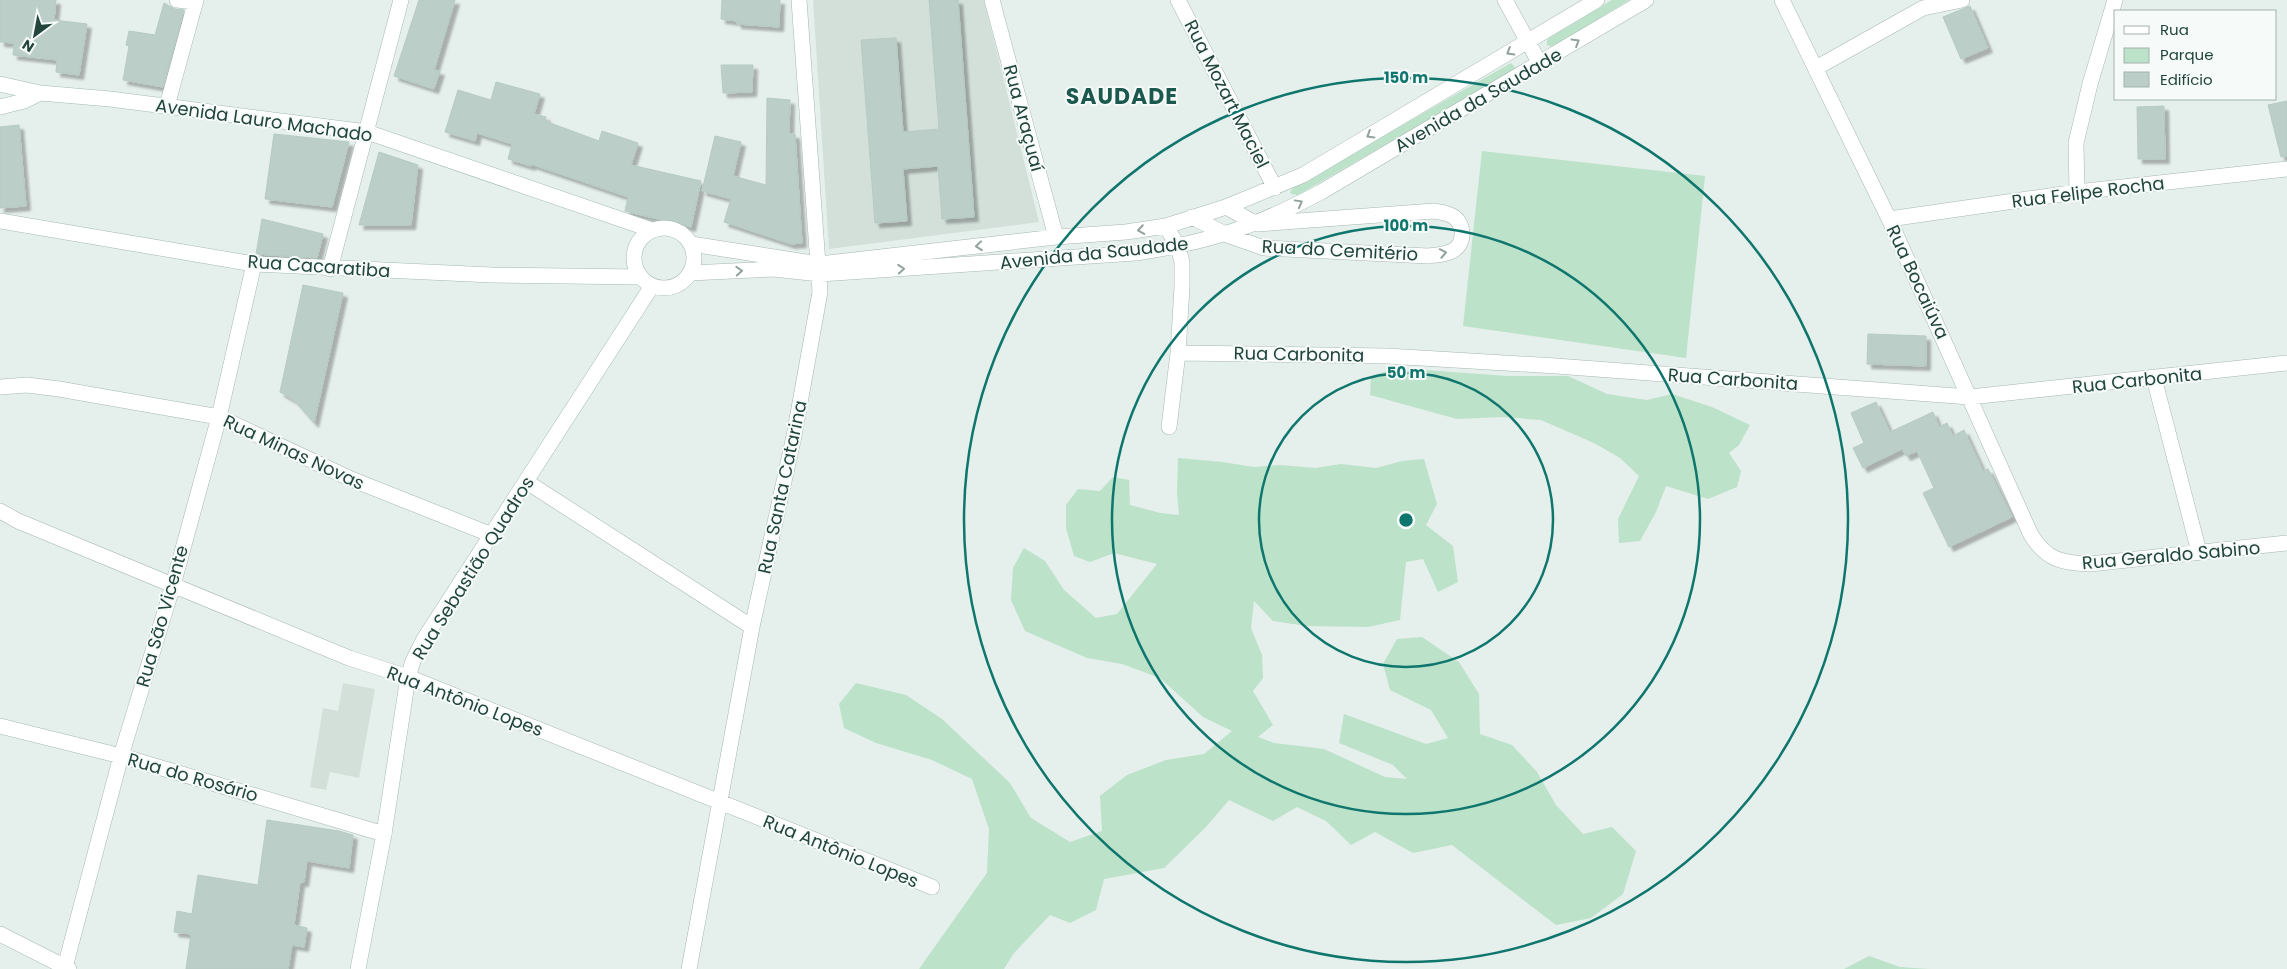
<svg xmlns="http://www.w3.org/2000/svg" width="2287" height="969" viewBox="0 0 2287 969" font-family="Poppins,sans-serif">
<style>
.built{fill:#d3e0da}
.green{fill:#bce2c9}
.building{fill:#bccec8;stroke:#b6cac3;filter:url(#shadow)}
.lines{fill:none;stroke-linecap:round;stroke-linejoin:round}
.street-casing{stroke:#a6b8b3;stroke-width:16}
.secondary-casing{stroke:#a2bcb5;stroke-width:16}
.street{stroke:#fff;stroke-width:15}
.secondary{stroke:#fff;stroke-width:15}
.oneway{stroke:#90a29e}
.ring{fill:none;stroke:#0f766e;stroke-width:2.5}
.labels{text-anchor:middle;dominant-baseline:central;stroke-width:4;stroke-linejoin:round;paint-order:stroke}
.street-label{font-size:18px;fill:#21443d;stroke:#f6fbf9}
.district-label{font-size:22px;font-weight:bold;letter-spacing:1px;fill:#1b584e;stroke:#f6fbf9}
.centre{fill:#0f766e;stroke:#f6fbf9;stroke-width:2.5}
.ring-label{font-size:15px;text-anchor:middle;font-weight:bold;fill:#0f766e;stroke:#f6fbf9;stroke-width:4;stroke-linejoin:round;paint-order:stroke}
</style>
<defs>
<filter id="shadow"><feDropShadow dx="4.5" dy="4.5" stdDeviation="1" flood-color="#0004"/></filter>
</defs>
<rect width="100%" height="100%" fill="#e5efeb"/>
<path class="built" d="M813 0H984L1039 222 829 249Z
M343 683 375 689 359 778 330 772 326 790 310 787 323 708 338 711Z"/>
<path class="green" d="M1612 0H1629L1553 47 1547 45V40L1550 37Z
M1511 63 1515 67 1511 72 1298 195 1291 194 1290 192 1294 187Z
M1482 151 1705 176 1686 358 1463 326Z
M1397 368 1507 376H1568L1607 394 1647 400 1672 394 1712 407 1750 425 1739 445 1729 453 1741 471 1737 487 1708 499 1666 486 1656 512 1640 541 1619 543 1618 519 1639 476 1620 458 1594 443 1541 420 1502 417 1457 419 1370 395 1371 376Z
M1178 458 1222 462 1254 467 1280 465 1315 468 1341 464 1376 468 1402 461 1424 459 1437 504 1426 525 1453 546 1458 582 1438 592 1423 559 1406 562 1400 620 1368 627 1307 626 1273 621 1254 601 1251 628 1262 655 1263 678 1253 691 1273 725 1258 737 1274 743 1324 749 1385 777 1407 779 1393 765 1339 743 1344 714 1426 744 1448 738 1431 710 1390 690 1383 664 1397 639 1422 637 1459 662 1479 694 1480 734 1512 745 1537 772 1556 805 1583 834 1612 827 1636 851 1623 894 1591 918 1556 925 1452 845 1413 853 1375 832 1351 845 1326 821 1297 807 1273 821 1229 800 1205 828 1164 868 1104 879 1096 910 1070 923 1050 915 1014 953 1004 969H919L987 873 989 829 972 779 932 760 876 743 844 728 839 704 856 683 906 695 942 719 1010 783 1031 818 1070 842 1102 831 1100 796 1127 775 1166 760 1204 754 1232 731 1203 717 1160 678 1122 664 1087 658 1025 631 1011 600 1013 568 1024 548 1045 561 1064 590 1096 618 1117 614 1157 564 1114 553 1090 562 1074 556 1066 528V505L1078 489 1100 491 1113 477 1129 480 1130 505 1160 513 1179 515 1177 493Z
M1869 956 1900 967 1929 969H1844Z"/>
<path class="building" d="M0 0H56L54 20 87 24 79 75 56 72 57 60 13 55 14 43 0 42Z
M419 0H455L434 70 440 71 434 89 394 76Z
M722 0H780L779 27 737 24V21L721 19Z
M929 0H958L974 217 942 219 938 166 903 169 907 221 875 223 861 40 896 38 903 132 939 129Z
M164 3 175 9 184 10 163 87 123 80 129 46 126 45 129 31 155 35Z
M1970 6 1988 48 1961 59 1943 17Z
M721 65H753L752 92 723 93Z
M496 82 540 94 534 114 546 117 545 121 599 141 602 131 638 143 631 165 701 181 691 227 625 211 628 197 531 164V166L508 159 512 144 477 133 475 141 445 132 458 90 491 100Z
M767 98 790 100 789 134H795L802 243 791 244 724 222 731 199 702 191 715 136 741 142 733 176 766 185Z
M2287 101V156L2281 157 2268 105Z
M2164 106 2165 159H2138L2137 107Z
M19 125 26 206 0 208V127Z
M274 134 349 142 332 207 265 199Z
M379 152 418 165 411 225H359Z
M262 219 323 234 317 258 256 254Z
M303 285 343 293 314 423 294 400 280 392Z
M1868 334 1926 336V366L1867 364Z
M1876 402 1890 432 1933 412 1939 427 1947 423 1953 436 1964 430 1983 471 1988 469 2012 517 1949 547 1923 493 1934 488 1917 451 1906 456 1902 449 1863 468 1853 448 1864 443 1851 413Z
M267 820 339 831 353 835 349 868 307 861 304 882H300L294 925 307 928 304 947 292 945 288 969H186L191 934 174 932 177 911 192 914 198 875 258 885Z"/>
<g class="lines">
<defs>
<path id="street" d="M177 0 195 2
M992 0 1056 237
M1178 0 1275 188
M1505 0 1540 64
M1782 0 1889 219 2031 535C2047 560 2061 563 2090 564L2287 543
M1816 68 1923 8 1962 0
M167 106 196 0
M2077 192 2076 143 2090 84 2115 0
M1192 217 1227 235 1264 248 1428 256C1435 255 1445 255 1452 251 1465 245 1465 225 1454 217 1449 213 1440 212 1434 211L1257 224 1226 207
M1889 219 2077 192 2287 169
M1166 226 1178 247 1182 262V287L1178 353 1169 427
M691 244 819 264 1056 237 1126 232 1166 226 1226 207 1303 175 1597 0
M330 269 401 0
M690 273 773 269 820 274 1136 253C1210 242 1255 227 1321 192L1646 0
M1178 353 1387 356 1556 366 1970 397 2287 363
M2154 378 2199 552
M0 387 27 385 59 389 219 417 351 479 492 535
M527 482 752 627
M0 511 18 521 349 658 408 677 932 887
M0 726 121 756 384 834
M0 934 69 969
M65 967 121 756 173 585 219 417 254 264
M689 969 752 627 794 436 820 292 799 0"/>
<path id="secondary" d="M0 84 40 93 110 99 367 132 652 230
M0 107 24 101 40 93
M0 221 254 264 492 275 641 277
M634 258a30 30 0 1 1 60 0a30 30 0 1 1-60 0Z
M358 969 384 834 408 677 413 661 424 639 652 286"/>
</defs>
<use href="#street" class="street-casing"/>
<use href="#secondary" class="secondary-casing"/>
<use href="#street" class="street"/>
<use href="#secondary" class="secondary"/>
</g>
<defs><path id="oneway-chevron" d="M-2-3.5L2.5 0L-2 3.5" fill="none" stroke-width="1.6" stroke-linecap="round" stroke-linejoin="round" transform="scale(1.25)"/></defs>
<g class="oneway">
<use href="#oneway-chevron" transform="translate(1576 42) rotate(-31)"/>
<use href="#oneway-chevron" transform="translate(1510 52) rotate(149)"/>
<use href="#oneway-chevron" transform="translate(1370 135) rotate(149)"/>
<use href="#oneway-chevron" transform="translate(1299 203) rotate(-29)"/>
<use href="#oneway-chevron" transform="translate(1141 230) rotate(171)"/>
<use href="#oneway-chevron" transform="translate(979 246) rotate(174)"/>
<use href="#oneway-chevron" transform="translate(1443 253) rotate(-11)"/>
<use href="#oneway-chevron" transform="translate(901 269) rotate(-4)"/>
<use href="#oneway-chevron" transform="translate(739 271) rotate(-3)"/>
</g>
<g class="ring">
<circle cx="1406" cy="520" r="147"/>
<circle cx="1406" cy="520" r="294"/>
<circle cx="1406" cy="520" r="442"/>
</g>
<g class="labels">
<g class="street-label">
<text transform="translate(1227 94) rotate(63)">Rua Mozart Maciel</text>
<text transform="translate(1478 100) rotate(-30)">Avenida da Saudade</text>
<text transform="translate(1024 118) rotate(75)">Rua Araçuaí</text>
<text transform="translate(264 120) rotate(8)">Avenida Lauro Machado</text>
<text transform="translate(2088 192) rotate(-7)">Rua Felipe Rocha</text>
<text transform="translate(1340 250) rotate(3)">Rua do Cemitério</text>
<text transform="translate(1094 253) rotate(-6)">Avenida da Saudade</text>
<text transform="translate(319 266) rotate(4)">Rua Cacaratiba</text>
<text transform="translate(1918 282) rotate(65)">Rua Bocaiúva</text>
<text transform="translate(1299 354) rotate(1)">Rua Carbonita</text>
<text transform="translate(1733 379) rotate(4)">Rua Carbonita</text>
<text transform="translate(2137 380) rotate(-6)">Rua Carbonita</text>
<text transform="translate(294 452) rotate(25)">Rua Minas Novas</text>
<text transform="translate(782 487) rotate(-78)">Rua Santa Catarina</text>
<text transform="translate(2171 555) rotate(-5)">Rua Geraldo Sabino</text>
<text transform="translate(473 568) rotate(-58)">Rua Sebastião Quadros</text>
<text transform="translate(162 616) rotate(-74)">Rua São Vicente</text>
<text transform="translate(465 701) rotate(21)">Rua Antônio Lopes</text>
<text transform="translate(193 777) rotate(16)">Rua do Rosário</text>
<text transform="translate(841 851) rotate(22)">Rua Antônio Lopes</text>
</g>
<g class="district-label">
<text x="1122" y="96">SAUDADE</text>
</g>
</g>
<circle cx="1406" cy="520" r="8" class="centre"/>
<g class="ring-label">
<text x="1406" y="83">150 m</text>
<text x="1406" y="231">100 m</text>
<text x="1406" y="378">50 m</text>
</g>
<rect x="2114" y="10" width="162" height="90" fill="#f6fbf9" stroke="#a1b2ae"/>
<rect x="2124" y="26" width="25" height="8" fill="#ffffff" stroke="#a1b2ae"/>
<text x="2160" y="35" font-size="15" fill="#21443d">Rua</text>
<rect x="2124" y="48" width="25" height="15" fill="#bce2c9" stroke="#a1b2ae"/>
<text x="2160" y="60" font-size="15" fill="#21443d">Parque</text>
<rect x="2124" y="72" width="25" height="15" fill="#bccec8" stroke="#a1b2ae"/>
<text x="2160" y="85" font-size="15" fill="#21443d">Edifício</text>
<g transform="translate(35 35) rotate(212)" stroke="#f6fbf9" stroke-width="4" paint-order="stroke">
<path d="M0-4L9 19L0 12L-9 19Z" fill="#21443d"/>
<text y="-8" font-size="14" font-weight="bold" text-anchor="middle" fill="#21443d">N</text>
</g>
</svg>
